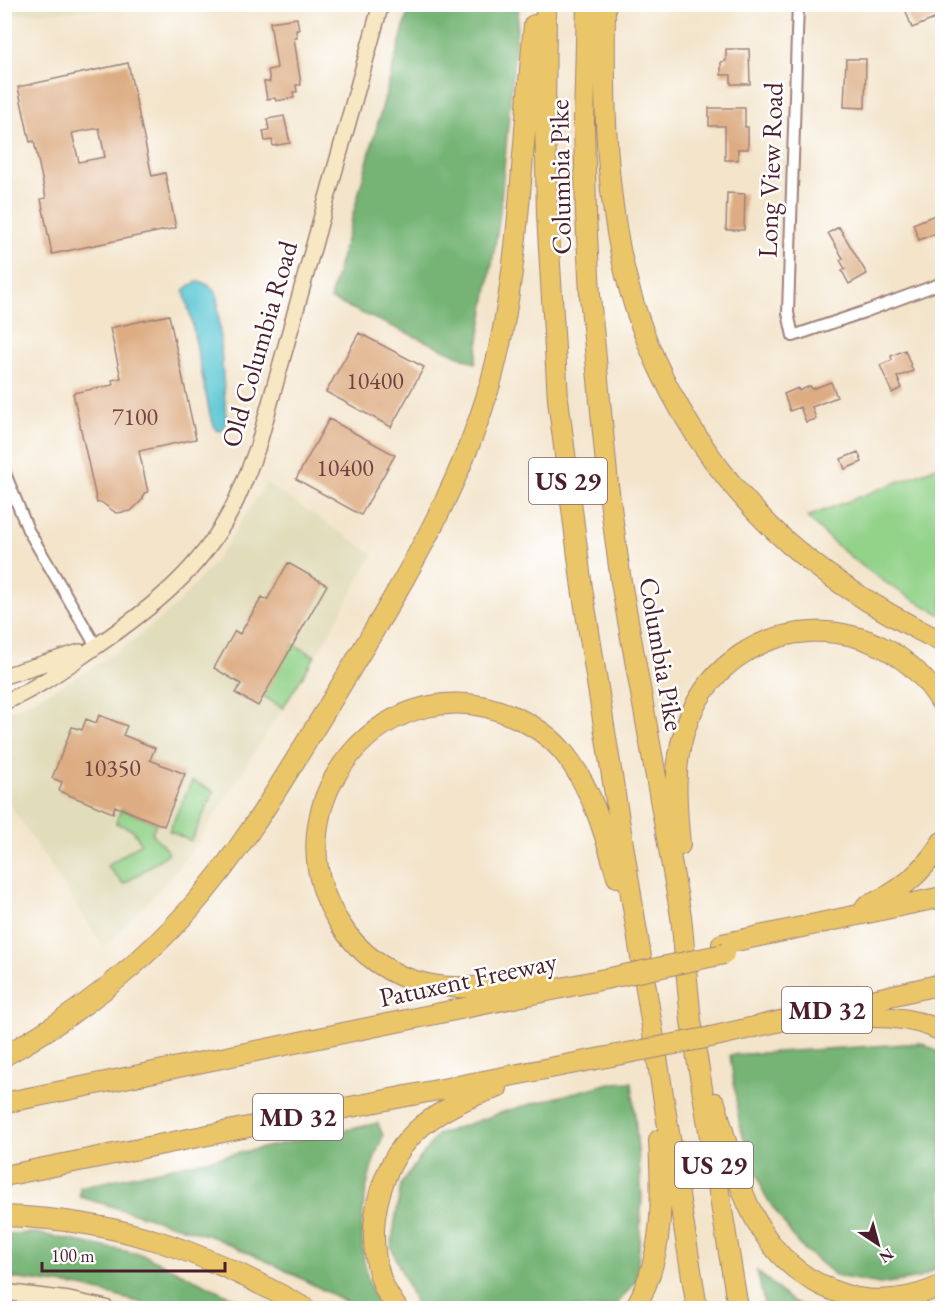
<svg xmlns="http://www.w3.org/2000/svg" width="947" height="1313" viewBox="0 0 947 1313" font-family="'EB Garamond',serif">
<style>
.built{fill:#e1dcba}
.green{fill:#92d289;stroke:#6e785a;stroke-width:1.5}
.forest{fill:#75b475;stroke:#606a50;stroke-width:1.5}
.water{fill:#5bc7d4;stroke:#527380;stroke-width:1.5}
.building{fill:#ddac82;fill-rule:evenodd}
.lines{fill:none;stroke-linecap:round;stroke-linejoin:round}
.street-casing{stroke:#9e827a;stroke-width:14}
.secondary-casing{stroke:#9e827a;stroke-width:18}
.highway-casing{stroke:#9e827a;stroke-width:22}
.street{stroke:#fff;stroke-width:10}
.secondary{stroke:#f7e8c3;stroke-width:15}
.highway{stroke:#ebc669;stroke-width:20}
.highway-bridge-casing{stroke:#9e827a;stroke-width:22;stroke-linecap:butt}
.highway-bridge{stroke:#ebc669;stroke-width:20}
.labels{text-anchor:middle;dominant-baseline:central;stroke-width:5;stroke-linejoin:round;paint-order:stroke}
.number-label{font-size:24px;fill:#6f4241}
.shield{fill:#fff;stroke:#80626b;stroke-width:1.5}
.shield-label{font-size:26px;font-weight:bold;fill:#4a1f2b}
.street-label{font-size:27px;fill:#4a1f2b;stroke:#fff}
</style>
<rect width="100%" height="100%" fill="#fff"/>
<filter id="ink" filterUnits="userSpaceOnUse"><feTurbulence type="fractalNoise" baseFrequency=".0167" numOctaves="2"/><feDisplacementMap in="SourceGraphic" scale="12" xChannelSelector="R" yChannelSelector="G"/><feConvolveMatrix kernelMatrix="1 2 1 2 8 2 1 2 1" color-interpolation-filters="sRGB"/></filter>
<filter id="wash" filterUnits="userSpaceOnUse"><feTurbulence type="fractalNoise" baseFrequency=".008" numOctaves="4" result="noise"/><feDisplacementMap in="SourceGraphic" scale="24" xChannelSelector="R" yChannelSelector="G"/><feGaussianBlur stdDeviation="1.35" result="paint"/><feColorMatrix in="noise" values="0 0 0 0 0 0 0 0 0 0 0 0 0 0 0 0 0 1.4 0 .05"/><feComposite in="paint" operator="in"/></filter>
<g filter="url(#wash)">
<rect width="100%" height="100%" fill="#f3e4ca"/>
<path class="built" d="M5 4H173V5L5 15Z
M266 483 373 554 325 641 195 846 162 886 104 947 5 797 4 714 58 687 90 669 132 641 176 606 215 562Z"/>
<path class="green" d="M942 465V615C889 588 849 560 807 517Z
M293 644 315 656 283 708 263 696Z
M192 781 214 791 191 841 169 831Z
M121 809 156 823 152 833 169 853 124 884 107 866 141 843 133 830 116 823Z"/>
<path class="forest" d="M410 5H519L499 222 475 363 330 299Z
M921 1043 942 1054V1265L920 1278 880 1284 836 1276 799 1245 765 1196 740 1127 730 1055Z
M632 1082 642 1197 637 1280 614 1308H417L391 1247 401 1184 437 1135 509 1110 610 1083Z
M378 1123 383 1136C360 1190 352 1254 379 1308H358L275 1265 213 1237 80 1197V1187Z
M36 1233 144 1255 254 1308H161L82 1287 5 1277V1234Z
M757 1271 794 1303 812 1308H765Z"/>
<path class="water" d="M197 282C207 283 212 286 217 295L226 418 224 428 221 431 216 430 210 415 191 318 184 291 189 286Z"/>
<g id="blocks">
<path class="building" d="M916 4H942V16L912 28 905 9Z
M297 18 299 30H296L297 38H294L301 85H296L297 92H293L294 98 276 101 275 98 267 99 264 82H270L268 70 277 68 270 22Z
M726 49H749L750 84H731V75H721V62L726 61Z
M846 59H866L865 108 844 107Z
M128 63 152 176 165 173 176 228 52 254 41 199 46 198 34 141 30 142 18 87ZM99 128 105 157 79 162 72 133Z
M709 108H745V127H748V149H738V160H725V126H709Z
M284 116 290 143 273 146 272 140 265 141 263 131 269 130 267 119Z
M727 193 745 194 744 230H726Z
M942 212V231L919 240 913 224Z
M839 227 867 274 849 284 842 271 845 269 840 260 843 258 828 233Z
M169 315 196 439 139 451 148 492 144 493 143 499 131 511 116 513 101 502 97 503 73 393 113 385 112 380 121 378 110 328Z
M359 333 424 367 391 427 326 392Z
M905 350 913 371 897 377 902 388 892 393 880 365 892 360 891 356Z
M831 382 837 397 812 407 816 419 806 422 800 407 790 411 784 394 798 388 799 391 810 386 812 389Z
M329 419 395 455 361 515 296 479Z
M858 452 862 462 845 469 841 459Z
M288 563 327 585 258 706 235 693 241 684 214 668 235 631 240 634 262 597 267 600Z
M99 715 127 726 123 735 155 748 150 760 185 774 164 826 115 806 113 813 59 791 62 782 52 778 72 727 82 730 86 719 96 723Z"/>
</g>
</g>
<g filter="url(#ink)">
<use href="#blocks" fill-opacity="0" stroke="#9e827a" stroke-width="1.5"/>
<g class="lines">
<defs>
<path id="street" d="M798 4 788 313 793 336 864 312 942 283
M4 471 28 530 96 646"/>
<path id="secondary" d="M4 676 80 652
M4 702C39 688 67 666 98 645 153 607 200 570 232 509 242 489 250 467 258 446L381 4
M4 1292 69 1300 106 1308"/>
<path id="highway" d="M546 4 545 121 547 215 558 399 582 588 697 1308
M587 4 584 122 586 214 590 296 608 485 621 582 681 916 691 1021 738 1308
M605 4C604 94 604 184 625 272 648 368 702 460 773 529 821 576 882 612 942 642
M680 845C676 802 672 759 689 718 736 608 883 603 942 704
M866 906C900 893 923 872 942 842
M722 944 942 897
M544 980C506 983 465 992 427 984 391 977 359 954 340 924 263 806 388 656 517 718 534 726 552 738 564 753 592 788 605 834 617 877
M836 1020C873 1015 908 1015 942 1031
M711 1037 942 984
M4 1056C74 1017 136 969 189 910 243 850 284 778 326 710 391 602 466 486 496 362 510 303 516 243 521 182 525 130 529 78 534 25
M4 1103 605 979
M715 1103C739 1185 755 1269 849 1296 879 1304 914 1299 942 1285
M4 1176 258 1125 591 1060
M4 1216C123 1220 203 1251 305 1308
M397 1308C390 1298 383 1288 380 1276 364 1223 381 1160 423 1125 445 1108 470 1096 497 1088
M635 1308C665 1256 662 1198 659 1140"/>
</defs>
<use href="#street" class="street-casing"/>
<use href="#secondary" class="secondary-casing"/>
<use href="#highway" class="highway-casing"/>
<use href="#street" class="street"/>
<use href="#secondary" class="secondary"/>
<use href="#highway" class="highway"/>
<defs>
<path id="highway-bridge" d="M605 979 724 954
M591 1060 711 1037"/>
</defs>
<use href="#highway-bridge" class="highway-bridge-casing"/>
<use href="#highway-bridge" class="highway-bridge"/>
</g>
</g>
<g class="labels">
<g class="number-label">
<text x="375" y="380">10400</text>
<text x="135" y="416">7100</text>
<text x="345" y="467">10400</text>
<text x="112" y="767">10350</text>
</g>
<g class="shield">
<rect x="529" y="458" width="78" height="46" rx="4.5"/>
<rect x="782" y="987" width="90" height="46" rx="4.5"/>
<rect x="253" y="1094" width="90" height="46" rx="4.5"/>
<rect x="675" y="1142" width="78" height="46" rx="4.5"/>
</g>
<g class="shield-label">
<text x="568" y="481">US 29</text>
<text x="827" y="1010">MD 32</text>
<text x="298" y="1117">MD 32</text>
<text x="714" y="1165">US 29</text>
</g>
<g class="street-label">
<text transform="translate(770 170) rotate(-88)">Long View Road</text>
<text transform="translate(560 177) rotate(-91)">Columbia Pike</text>
<text transform="translate(259 344) rotate(-74)">Old Columbia Road</text>
<text transform="translate(662 654) rotate(80)">Columbia Pike</text>
<text transform="translate(468 979) rotate(-12)">Patuxent Freeway</text>
</g>
</g>
<rect width="947" height="1313" fill="none" stroke="#fff" stroke-width="24"/>
<g transform="translate(878 1244) rotate(144)" stroke="#ffffff" stroke-width="4.5" paint-order="stroke">
<path d="M0-4.5L10 22L0 15L-10 22Z" fill="#4a1f2b"/>
<text y="-9" font-size="16" font-weight="bold" text-anchor="middle" fill="#4a1f2b">N</text>
</g>
<path d="M42 1262v9h183v-9" fill="none" stroke="#4a1f2b" stroke-width="3"/>
<text x="51" y="1262" font-size="18" fill="#4a1f2b" stroke="#ffffff" stroke-width="4.5" paint-order="stroke">100 m</text>
</svg>
